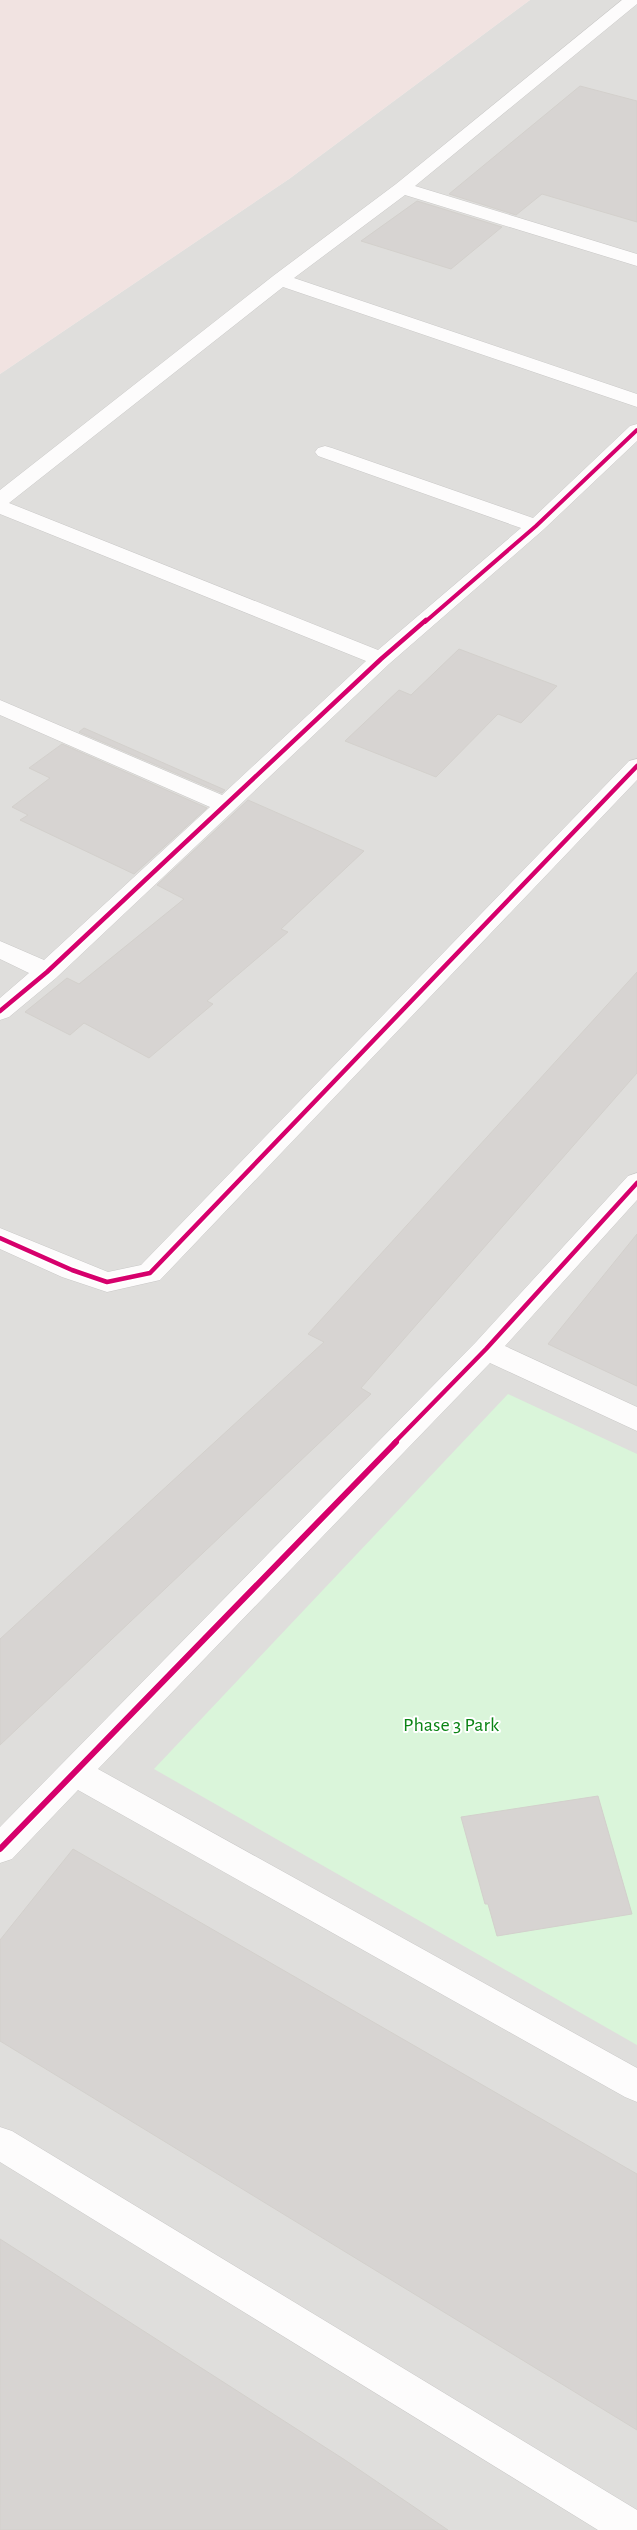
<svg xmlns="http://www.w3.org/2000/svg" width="637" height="2530" viewBox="0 0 637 2530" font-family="'Alegreya Sans',sans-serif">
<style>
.residential{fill:#dfdedc}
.commercial{fill:#f1e3e1}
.park{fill:#daf5da}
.building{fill:#d7d4d2;stroke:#d3d0cc}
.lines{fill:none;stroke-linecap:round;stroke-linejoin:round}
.minor-casing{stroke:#c9c8c7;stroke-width:1}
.minor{fill:#fdfcfc;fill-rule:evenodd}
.cycleway-far2-casing{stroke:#fff;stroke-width:5.5}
.cycleway-far1-casing{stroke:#fff;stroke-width:8}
.cycleway-casing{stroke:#fff;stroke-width:9}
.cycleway-far2{stroke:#d6006c;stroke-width:4}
.cycleway-far1{stroke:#d6006c;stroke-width:4.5}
.cycleway{stroke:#d6006c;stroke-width:6}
.labels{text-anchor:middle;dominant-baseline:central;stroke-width:4;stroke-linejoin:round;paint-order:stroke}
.park-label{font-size:20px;fill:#0c8416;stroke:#fff}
</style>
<rect width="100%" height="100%" fill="#f0eeeb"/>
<path class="residential" d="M530 0H637V2530H0V374L289 179Z"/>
<path class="commercial" d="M0 0H530L289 179 0 374Z"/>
<path class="park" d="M508 1394 637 1454V2045L154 1769Z"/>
<path class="building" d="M580 86 637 101V222L542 194 516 215 449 194Z
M417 201 502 227 451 269 361 241Z
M459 649 557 686 521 723 498 714 436 777 345 741 399 690 411 695Z
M84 728 225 790 222 793 79 732Z
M62 744 207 808 134 874 20 820 28 815 12 807 50 778 29 768Z
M248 800 364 851 281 929 288 932 207 1001 213 1004 149 1058 84 1023 70 1035 25 1012 67 978 79 984 184 899 157 885Z
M637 972V1073L361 1388 371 1394 0 1745V1639L324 1342 308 1334Z
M637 1234V1386L548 1344Z
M598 1796 632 1914 497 1936 488 1904H485L461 1817Z
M73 1849 637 2174V2430L0 2041V1940Z
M0 2239 345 2460 448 2530H0Z"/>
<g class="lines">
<defs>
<path id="minor" d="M622 0H637V4L415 186 637 254V266L405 195 294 278 637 394V407L283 287 9 503 378 650 521 528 318 456 315 452 318 448 325 446 332 448 533 518 630 426 637 424V441L543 530 389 664 56 978 9 1017 0 1020V998L29 973 0 959V941L44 960 210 807 0 715V700L222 795 366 661 0 514V490L273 276 396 184Z
M637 759V780L160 1280 107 1292 62 1277 0 1249V1228L108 1272 141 1265 629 761Z
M637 1173V1200L505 1346 637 1407V1431L490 1363 98 1769 637 2068V2102L625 2097 78 1790 12 1859 0 1863V1827L476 1342 628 1176Z
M0 2127 12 2131 637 2510V2530H598L0 2162Z"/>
</defs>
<use href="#minor" class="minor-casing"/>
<use href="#minor" class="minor"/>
<defs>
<path id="cycleway-far2" d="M425 622 536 526 637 430"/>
<path id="cycleway-far1" d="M0 1011 47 972 381 659 426 620
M0 1238 72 1270 107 1282 150 1273 637 766
M394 1443 486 1349 637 1183"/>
<path id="cycleway" d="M0 1849 396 1442"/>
</defs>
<use href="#cycleway-far2" class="cycleway-far2-casing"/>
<use href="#cycleway-far1" class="cycleway-far1-casing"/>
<use href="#cycleway" class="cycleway-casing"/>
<use href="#cycleway-far2" class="cycleway-far2"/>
<use href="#cycleway-far1" class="cycleway-far1"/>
<use href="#cycleway" class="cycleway"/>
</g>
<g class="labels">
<g class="park-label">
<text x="451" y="1725">Phase 3 Park</text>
</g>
</g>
</svg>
